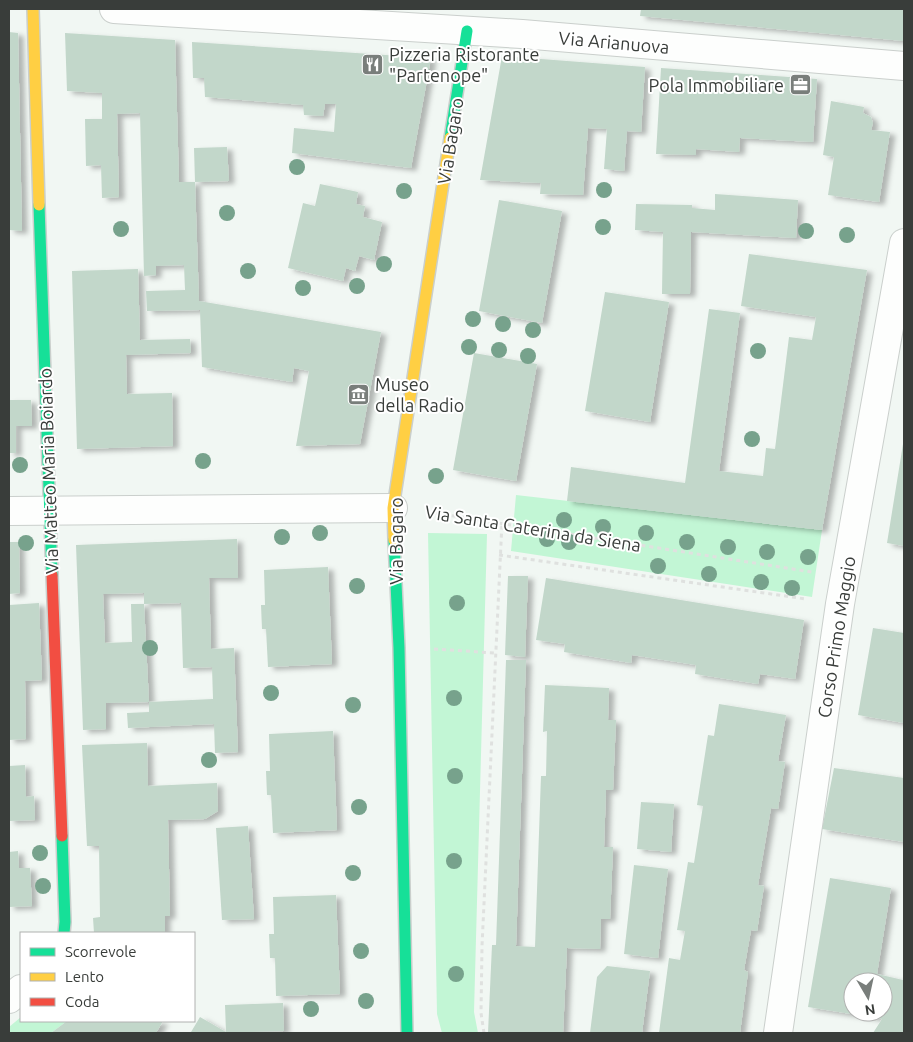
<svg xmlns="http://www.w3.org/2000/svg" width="913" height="1042" viewBox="0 0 913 1042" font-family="Ubuntu,sans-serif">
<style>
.green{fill:#c2f6d5}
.building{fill:#c2d7ca;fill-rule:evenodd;filter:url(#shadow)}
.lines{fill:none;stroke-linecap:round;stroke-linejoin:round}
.street-casing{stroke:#cacfcc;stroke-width:30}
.fast-casing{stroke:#cacfcc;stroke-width:14}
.slow-casing{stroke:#cacfcc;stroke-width:14}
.jam-casing{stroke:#cacfcc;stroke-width:14}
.path{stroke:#dfe1df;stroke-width:3;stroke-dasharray:4 4;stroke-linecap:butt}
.street{stroke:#fdfefd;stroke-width:28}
.fast{stroke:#16e098;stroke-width:11}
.slow{stroke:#ffcf43;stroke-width:11}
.jam{stroke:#f24e42;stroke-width:11}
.tree{fill:#77a28c}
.labels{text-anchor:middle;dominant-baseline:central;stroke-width:4;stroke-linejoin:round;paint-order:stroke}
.street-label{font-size:18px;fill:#393d3a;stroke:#fff}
.poi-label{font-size:18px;fill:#393d3a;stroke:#fff;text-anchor:start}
</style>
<defs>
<filter id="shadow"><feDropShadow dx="5.5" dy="3" stdDeviation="2.5" flood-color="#0004"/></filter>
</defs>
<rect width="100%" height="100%" fill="#f1f7f3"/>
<path class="green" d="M516 495 822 530 812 597 511 551Z
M428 533 487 534 474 1012 478 1033H442L437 1014Z
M21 1017V1021H67L51 1033H9V1027Z"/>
<path class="building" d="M641 9H904V41L640 16Z
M9 32 18 33 22 231 9 230Z
M65 33 175 40 179 182H195L199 301 381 332 360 444 296 446 309 371 294 368 292 382 202 367 200 310 147 311 146 291 185 290 184 265 156 266V275L144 276 140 113 117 114 119 197 102 198 101 165 86 166 85 119H102V93L67 91Z
M192 42 431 58 411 168 292 153 294 128 334 132 336 104H325L323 116 304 115 303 105 205 97 204 78H193Z
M502 56 645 67 641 132 627 131 624 171 604 169 607 129 588 128 583 195 540 194 541 183 480 180Z
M661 68 817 79 813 142 740 138 739 152 696 149V155L656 154Z
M831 101 864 107 863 113 871 117 873 123 871 130 890 132 879 202 828 195 834 157 823 155Z
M227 147 229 181 195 182 194 148Z
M320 184 358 192 356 204 365 206 363 217 382 222 374 260 359 256 355 271 346 268 343 281 288 268 303 203 315 206Z
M715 194 798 200 796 238 691 232 690 294H662L663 232 635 230 636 204 692 205V208L715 210Z
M499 200 562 211 542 323 479 311Z
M749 254 867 270 822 530 567 501 571 467 685 483 709 309 740 313 719 471 763 476 766 448 775 449 789 337 812 340 816 317 741 306Z
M138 269 140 340 190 339 191 353 126 355 127 394 172 393 173 446 77 449 72 271Z
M605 292 669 302 650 422 585 411Z
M474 353 537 364 516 481 453 470Z
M9 400H31L32 426H16V453H9Z
M903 444H904V546L887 543Z
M237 539 238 578H209L211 649 234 648 238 752 215 753 214 724 128 728 127 713 149 712V702L213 699 212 667 183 668 181 603 144 604 149 702 106 703V729L83 730 76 545ZM144 593V604H131L132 642 105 643 103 594Z
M9 542H19L20 593 9 594Z
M328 567 332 664 268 667 266 629H262L261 605H265L264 570Z
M508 576H528L525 657 505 655Z
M546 578 804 620 795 679 760 674 758 684 695 674 696 665 632 655 631 663 564 652 565 644 536 640Z
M39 603 42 680 25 681 26 739 9 740V605Z
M873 628 904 633V723L858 715Z
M506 660H526L516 946 535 947 541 776H546L547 731 543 732 545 685 609 688 608 720H616L613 790H606L604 847H613L610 919H601L600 949 567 948 563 1033H488L492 945H496Z
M719 704 786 715 778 761 785 762 778 809 771 808 758 885 764 886 757 931 751 930 744 970 748 972 740 1033H659L669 958 680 960 685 931 677 930 688 862 694 863 703 806 697 805 708 735 714 736Z
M333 731 337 830 273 833 271 795H267L266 771H270L269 734Z
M147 743 148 786 217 783 218 811 205 819 168 820 170 916H165V933H94L93 918 100 917 99 846H87L82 745Z
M25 765 26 797 34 796 35 820 9 821V766Z
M834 768 904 778V842L822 829Z
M641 802 674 804 671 852 637 849Z
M248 826 254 919 222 920 216 828Z
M18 851 19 868H30L32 906 9 907V852Z
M634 865 668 869 658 958 624 954Z
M830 878 891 888 877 974 903 980 904 977V1033H873L882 1019 808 1007ZM853 982H883V1012H853Z
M336 895 340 994 276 996 275 958H270L269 934H274L273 897Z
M607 966 650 971 642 1033H590L597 977Z
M283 1003 284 1031 249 1032V1033L191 1032 200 1017 226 1032 225 1005Z
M67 1021H163L156 1033H51Z"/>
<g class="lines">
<defs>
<path id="street" d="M114 9 522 34 904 66
M9 511 393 508
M9 999 21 989
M778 1033 840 604 904 243"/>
<path id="fast" d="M450 138 467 31
M39 205 52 575
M394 540 399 648 407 1033
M62 836 65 922 64 933"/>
<path id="slow" d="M33 9 39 205
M394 540 393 508 450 138"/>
<path id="jam" d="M52 575 62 836"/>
</defs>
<use href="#street" class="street-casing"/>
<use href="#fast" class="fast-casing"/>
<use href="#slow" class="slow-casing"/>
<use href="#jam" class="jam-casing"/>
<path class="path" d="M428 512 812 572
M499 555 806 599
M434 649 495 653
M484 1033 481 1013 482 946 502 522"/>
<use href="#street" class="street"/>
<use href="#fast" class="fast"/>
<use href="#slow" class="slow"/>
<use href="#jam" class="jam"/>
</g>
<g class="tree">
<circle cx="297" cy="167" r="8"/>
<circle cx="604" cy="190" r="8"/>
<circle cx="404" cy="191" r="8"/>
<circle cx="227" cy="213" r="8"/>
<circle cx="603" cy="227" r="8"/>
<circle cx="121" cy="229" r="8"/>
<circle cx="806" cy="231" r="8"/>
<circle cx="847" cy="235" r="8"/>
<circle cx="384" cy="264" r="8"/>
<circle cx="248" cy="271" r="8"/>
<circle cx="357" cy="286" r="8"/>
<circle cx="303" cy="288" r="8"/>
<circle cx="473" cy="319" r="8"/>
<circle cx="503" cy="324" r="8"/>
<circle cx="533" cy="330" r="8"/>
<circle cx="469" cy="347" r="8"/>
<circle cx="499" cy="350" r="8"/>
<circle cx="758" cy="351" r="8"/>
<circle cx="528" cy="356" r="8"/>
<circle cx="752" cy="439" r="8"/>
<circle cx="203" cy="461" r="8"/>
<circle cx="20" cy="465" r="8"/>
<circle cx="436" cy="476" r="8"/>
<circle cx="564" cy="520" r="8"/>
<circle cx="603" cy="527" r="8"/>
<circle cx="320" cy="533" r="8"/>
<circle cx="646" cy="533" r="8"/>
<circle cx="282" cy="537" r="8"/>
<circle cx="547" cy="539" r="8"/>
<circle cx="569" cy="542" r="8"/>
<circle cx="687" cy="542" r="8"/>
<circle cx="26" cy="543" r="8"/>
<circle cx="728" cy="547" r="8"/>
<circle cx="767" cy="552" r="8"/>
<circle cx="808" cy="557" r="8"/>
<circle cx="658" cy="566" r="8"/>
<circle cx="709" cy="574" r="8"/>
<circle cx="761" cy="582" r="8"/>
<circle cx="357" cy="586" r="8"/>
<circle cx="792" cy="588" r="8"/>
<circle cx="457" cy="603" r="8"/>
<circle cx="150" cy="648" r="8"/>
<circle cx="271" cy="693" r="8"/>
<circle cx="454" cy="698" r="8"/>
<circle cx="353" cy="705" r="8"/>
<circle cx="209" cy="760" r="8"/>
<circle cx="455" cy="776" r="8"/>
<circle cx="359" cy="807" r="8"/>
<circle cx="40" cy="853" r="8"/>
<circle cx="454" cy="861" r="8"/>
<circle cx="353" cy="873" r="8"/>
<circle cx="43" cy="886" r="8"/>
<circle cx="361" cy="951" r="8"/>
<circle cx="456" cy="974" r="8"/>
<circle cx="366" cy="1001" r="8"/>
<circle cx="311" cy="1009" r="8"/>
</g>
<defs>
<symbol id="restaurant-square" viewBox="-11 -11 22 22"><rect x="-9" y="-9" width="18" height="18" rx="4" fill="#797e7b" stroke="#fff"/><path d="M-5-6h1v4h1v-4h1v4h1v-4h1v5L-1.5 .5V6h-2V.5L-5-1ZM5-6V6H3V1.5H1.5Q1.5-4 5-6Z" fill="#fff"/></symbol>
<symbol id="office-square" viewBox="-11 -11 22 22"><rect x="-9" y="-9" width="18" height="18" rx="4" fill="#797e7b" stroke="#fff"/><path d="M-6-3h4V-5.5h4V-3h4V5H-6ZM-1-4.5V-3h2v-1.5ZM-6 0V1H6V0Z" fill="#fff"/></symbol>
<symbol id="museum-square" viewBox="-11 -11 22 22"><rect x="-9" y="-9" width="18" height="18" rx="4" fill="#797e7b" stroke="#fff"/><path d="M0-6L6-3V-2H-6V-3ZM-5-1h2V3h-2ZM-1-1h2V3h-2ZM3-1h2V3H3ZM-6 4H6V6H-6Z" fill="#fff"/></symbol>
</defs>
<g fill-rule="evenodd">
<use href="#restaurant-square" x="360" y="52" width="25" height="25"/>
<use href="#office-square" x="788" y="72" width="25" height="25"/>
<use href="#museum-square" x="346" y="382" width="25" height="25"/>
</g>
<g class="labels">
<g class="street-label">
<text transform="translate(614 42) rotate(5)">Via Arianuova</text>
<text transform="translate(450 141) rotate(-81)">Via Bagaro</text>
<text transform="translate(48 471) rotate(-92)">Via Matteo Maria Boiardo</text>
<text transform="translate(533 528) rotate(9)">Via Santa Caterina da Siena</text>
<text transform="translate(396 541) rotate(-90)">Via Bagaro</text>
<text transform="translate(836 637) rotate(-81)">Corso Primo Maggio</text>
</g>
<g class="poi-label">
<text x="389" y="54">Pizzeria Ristorante<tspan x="389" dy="21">"Partenope"</tspan></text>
<text x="784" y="85" text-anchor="end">Pola Immobiliare</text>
<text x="375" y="384">Museo<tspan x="375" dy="21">della Radio</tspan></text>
</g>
</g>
<rect width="913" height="1042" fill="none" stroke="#393d3a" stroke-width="20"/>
<rect x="20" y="932" width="175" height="90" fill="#ffffff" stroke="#b0b1b0"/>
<rect x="30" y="948" width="25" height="8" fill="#16e098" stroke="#b0b1b0"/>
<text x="65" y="957" font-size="15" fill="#393d3a">Scorrevole</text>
<rect x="30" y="973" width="25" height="8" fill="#ffcf43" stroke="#b0b1b0"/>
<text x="65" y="982" font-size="15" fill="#393d3a">Lento</text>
<rect x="30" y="998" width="25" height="8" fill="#f24e42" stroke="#b0b1b0"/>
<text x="65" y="1007" font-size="15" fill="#393d3a">Coda</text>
<g transform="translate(868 997) rotate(171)"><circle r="24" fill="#ffffff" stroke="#b0b1b0"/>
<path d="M0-4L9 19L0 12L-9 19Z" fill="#797e7b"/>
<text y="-8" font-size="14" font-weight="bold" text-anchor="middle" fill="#393d3a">N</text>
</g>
</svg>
